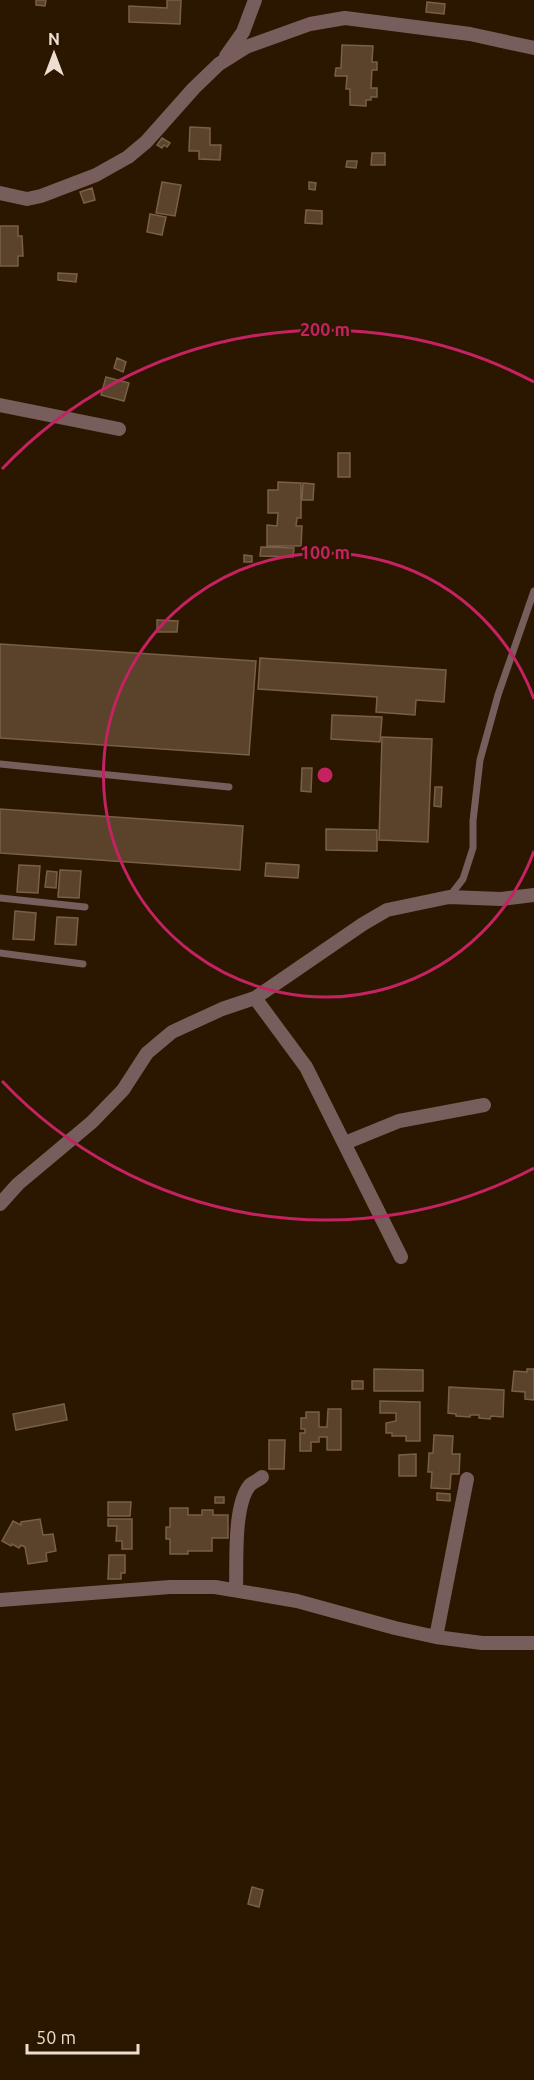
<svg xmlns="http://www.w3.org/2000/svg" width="534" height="2080" viewBox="0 0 534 2080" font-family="Ubuntu,sans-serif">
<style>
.building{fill:#5b432b;stroke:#785f47;stroke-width:1.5}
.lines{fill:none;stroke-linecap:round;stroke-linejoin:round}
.lane{stroke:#775d5b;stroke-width:7}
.street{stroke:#775d5b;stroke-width:14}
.ring{fill:none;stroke:#c42261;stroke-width:3}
.centre{fill:#c42261;stroke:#2b1600;stroke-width:3}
.ring-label{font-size:18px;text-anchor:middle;font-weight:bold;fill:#c42261;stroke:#2b1600;stroke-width:4.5;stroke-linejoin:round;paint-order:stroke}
</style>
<rect width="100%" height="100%" fill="#2b1600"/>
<path class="building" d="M36 0H46L45 6 36 5Z
M167 0H181L180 24 129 22V6L167 8Z
M427 2 445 4 444 14 426 12Z
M342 45 373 46 372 62H377V70H372L371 88H377V97H371V100H366V106L350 105V89H346L347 76H335L336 68H341Z
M190 127 210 128V145H221L220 160 199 159V151H189Z
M162 138 170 143 167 147 164 145 162 148 157 145Z
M372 153H385V165H371Z
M347 161H357L356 168 346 167Z
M162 182 181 185 175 216 156 213Z
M309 182 316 183 315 190 309 189Z
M92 188 95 200 84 203 80 192Z
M306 210 322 211V224L305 223Z
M150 214 166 217 162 235 147 232Z
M0 226H18V236H22L23 256H18V266H0Z
M58 273 77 274 76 282 58 280Z
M117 358 126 362 123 372 114 368Z
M106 377 129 383 124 401 101 395Z
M338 453H350V477H338Z
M278 482 301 483V518H297L296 526H302L301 546H267V525L277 526 278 513H268V490H278Z
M303 483 314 484 313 500H302Z
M261 547 294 548 293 557 260 556Z
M244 555 252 556V562H244Z
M157 620 178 621 177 632H157Z
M0 644 256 661 249 755 0 738Z
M260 658 446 670 444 702 416 700 415 715 376 712 377 697 258 689Z
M332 715 382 717 380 742 331 739Z
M382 737 432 739 428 842 379 840Z
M302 768H312L311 792 301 791Z
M435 787H442L441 807 434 806Z
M0 809 243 826 240 870 0 853Z
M326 829 377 830V851L326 850Z
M266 863 299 865 298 878 265 876Z
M19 865 40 866 38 893 17 892Z
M60 870 81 871 79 898 58 897Z
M47 871 57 872 56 888 45 887Z
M15 911 36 913 34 940 13 939Z
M57 917 78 918 76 945 55 944Z
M374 1369 423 1370V1391H374Z
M527 1369H534V1400L525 1399V1392L512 1391 514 1371 527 1372Z
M352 1381H363V1389H352Z
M449 1387 504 1390 503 1417 491 1416 490 1419 479 1418V1415H470V1417L456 1416V1414L448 1413Z
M380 1401 420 1402V1441H406V1436H392V1433H386V1423L396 1421V1413H380Z
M64 1404 67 1420 16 1430 13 1414Z
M328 1409H341V1450H327V1437H319V1442H311V1451H300V1433H305V1429H301V1418H306V1412H319V1427H327Z
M434 1435 453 1436 452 1454H460L459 1474H451L450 1489 431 1488 432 1472H428L429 1453H433Z
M269 1440H285L284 1469H269Z
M416 1454V1476H399V1455Z
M437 1493 450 1494V1501L437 1500Z
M215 1497H224V1503H215Z
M108 1502H131L130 1516H108Z
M170 1508H188V1515H202V1510H213V1515H228V1538H212V1551H188V1554H170V1539H166V1527H170Z
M40 1519 43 1535 53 1534 56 1551 46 1553 47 1561 28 1564 25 1547 21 1545 19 1548 12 1544 11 1546 2 1541 13 1521 21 1525V1522Z
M108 1519H132V1549H122V1541H116L117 1526H108Z
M109 1555H125V1573H121V1579H108Z
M252 1887 263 1890 259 1907 248 1904Z"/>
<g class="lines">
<path class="lane" d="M0 764 229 787
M449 897 463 879 473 848V821L480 760 498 695 534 591
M0 898 85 907
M0 953 83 964"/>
<path class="street" d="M226 56 243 32 255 0
M0 193 27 199 41 196 96 175 128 157 146 142 194 88 219 64 246 47 310 24 345 18 470 34 534 48
M0 405 119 429
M255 998 306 1067 401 1257
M345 1143 399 1121 484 1105
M0 1204 18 1184 92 1122 123 1090 147 1053 172 1032 222 1009 255 998 363 924 387 910 449 897 501 899 534 895
M236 1589C237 1563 233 1505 250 1485 253 1482 259 1480 262 1477
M0 1600 170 1587H215L297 1601 395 1628 436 1637 482 1643H534
M436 1637 467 1479"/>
</g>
<g class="ring">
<path d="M534 851A222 222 0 1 1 534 699"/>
<path d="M534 1168A445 445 0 0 1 2 1081M2 469A445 445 0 0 1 534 382"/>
</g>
<circle cx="325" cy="775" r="9" class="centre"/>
<g class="ring-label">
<text x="325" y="336">200 m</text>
<text x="325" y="559">100 m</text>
</g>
<g transform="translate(54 54)" stroke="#2b1600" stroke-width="4.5" paint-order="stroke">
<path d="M0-4.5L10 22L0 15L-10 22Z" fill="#edded1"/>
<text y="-9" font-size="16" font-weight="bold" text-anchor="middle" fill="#edded1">N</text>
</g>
<path d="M27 2044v9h111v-9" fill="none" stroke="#edded1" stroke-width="3"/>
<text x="36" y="2044" font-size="18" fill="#edded1" stroke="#2b1600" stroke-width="4.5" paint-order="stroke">50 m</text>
</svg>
